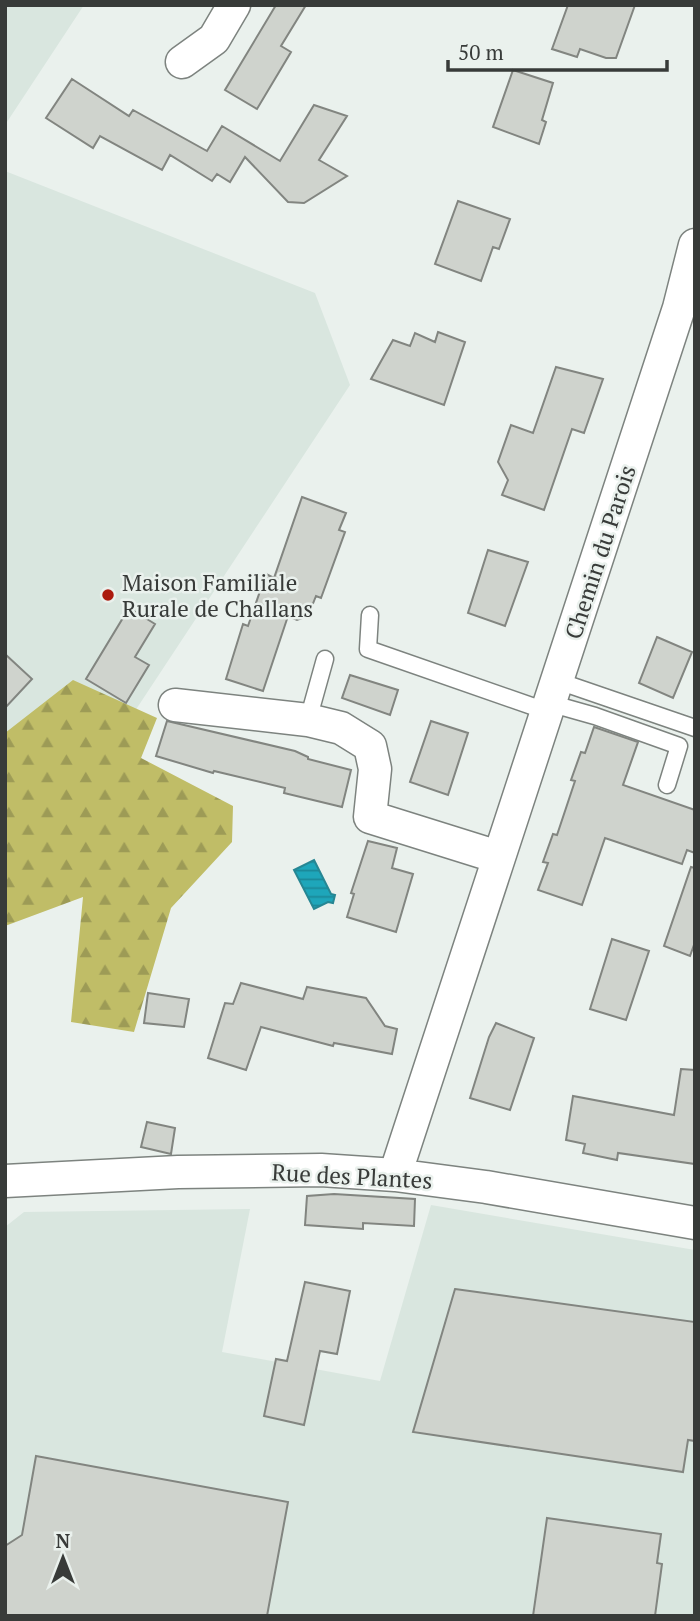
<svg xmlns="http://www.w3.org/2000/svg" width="700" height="1621" viewBox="0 0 700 1621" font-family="'PT Serif',serif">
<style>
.built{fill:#d9e6df}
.forest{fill:url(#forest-firs)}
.water{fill:url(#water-rules);stroke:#268693;stroke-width:2}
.building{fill:#cfd3cd;stroke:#828580;stroke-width:2}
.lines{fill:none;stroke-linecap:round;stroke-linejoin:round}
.lane-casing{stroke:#7d837f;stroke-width:19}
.street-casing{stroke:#7d837f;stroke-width:35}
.lane{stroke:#fff;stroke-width:16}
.street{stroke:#fff;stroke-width:32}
.poi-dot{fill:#ac1b0f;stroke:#eaf1ed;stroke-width:2.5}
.labels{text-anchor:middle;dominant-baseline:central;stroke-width:5;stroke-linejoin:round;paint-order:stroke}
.street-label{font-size:23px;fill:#383b39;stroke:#eaf1ed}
.poi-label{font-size:23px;fill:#383b39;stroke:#eaf1ed;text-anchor:start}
</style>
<defs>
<pattern id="forest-firs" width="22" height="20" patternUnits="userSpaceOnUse" patternTransform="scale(1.75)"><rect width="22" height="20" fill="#c0bd67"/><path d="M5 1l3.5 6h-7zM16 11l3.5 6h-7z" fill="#9d9b56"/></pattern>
<pattern id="water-rules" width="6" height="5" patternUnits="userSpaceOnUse" patternTransform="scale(1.75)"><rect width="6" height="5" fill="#1ea6ba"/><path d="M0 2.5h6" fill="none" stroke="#1b8898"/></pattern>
</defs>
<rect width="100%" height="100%" fill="#eaf1ed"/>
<path class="built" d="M5 5H84L5 125Z
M5 171 315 293 350 385 73 805 5 812Z
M431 1205 695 1250V1616H5V1227L24 1212 250 1209 222 1352 380 1381Z"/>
<path class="forest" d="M73 680 157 718 141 758 233 806 232 842 171 908 134 1032 71 1022 83 897 5 926V733Z"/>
<path class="water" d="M314 860 331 894 335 895 333 903 328 902 314 909 294 870Z"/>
<path class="building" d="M276 5H306L281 46 291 52 257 109 225 90Z
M568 5H635L616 58H606L580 49 577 57 552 49Z
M513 70 553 83 542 120 546 122 539 144 493 127Z
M72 79 129 116 133 110 207 151 222 126 280 161 314 105 347 116 319 160 347 176 304 203 288 202 245 157 230 182 217 174 212 181 170 155 162 170 100 136 93 148 46 118Z
M458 201 510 219 499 249 493 247 481 281 435 264Z
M438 332 465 342 444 405 371 379 393 340 410 346 415 333 435 342Z
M556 367 603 379 584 433 572 429 544 510 502 495 508 480 498 462 511 425 533 433Z
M302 497 346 513 339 530 345 532 321 598 316 596 308 616 297 620 288 616 263 691 226 679 243 624 248 626 266 574 274 578Z
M488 550 528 562 505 626 468 613Z
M129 608 155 624 135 657 149 665 126 703 86 679Z
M657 637 692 652 673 698 639 683Z
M5 654 32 679 5 708Z
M350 675 398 690 390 715 342 698Z
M167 721 295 751 308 757V759L351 770 342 807 284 793 285 788 214 771 213 773 156 756Z
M431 721 468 733 448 795 410 782Z
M594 727 638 742 623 785 695 810V853L687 850 682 864 605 838 582 905 538 890 548 863 543 862 553 834 557 835 575 781 571 780 581 752 585 753Z
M368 841 397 848 392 868 413 874 396 932 347 917 354 894 351 893Z
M691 867 695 868V942L690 956 664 946Z
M612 939 649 951 626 1020 590 1009Z
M241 983 303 999 307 987 366 998 385 1026 397 1029 392 1054 334 1043 333 1046 261 1027 246 1070 208 1058 225 1003 233 1004Z
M148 993 189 999 184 1027 144 1023Z
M496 1023 534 1038 510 1110 470 1098 489 1037Z
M681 1069 695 1070V1164L618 1153 617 1160 583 1153 585 1144 566 1140 573 1096 674 1115Z
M147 1122 175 1128 171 1154 141 1147Z
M334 1194 415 1199 414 1226 363 1223V1229L305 1225 307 1196Z
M305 1282 350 1291 337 1354 320 1351 304 1425 264 1416 276 1359 287 1361Z
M455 1289 695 1322V1441L688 1440 683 1472 413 1432Z
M36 1456 288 1502 267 1616H5V1546L22 1535Z
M547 1518 661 1534 657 1563 662 1564 655 1616H533Z"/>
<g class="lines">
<defs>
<path id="lane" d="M370 615 368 649 546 711
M558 681 695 728
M549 703 595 716 679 746 667 785
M308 720 325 659"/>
<path id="street" d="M182 62 214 39 234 5
M175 705 308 720 341 728 370 746 375 769 370 817 498 857
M395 1175 679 308 695 245
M5 1181 178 1172 321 1170 395 1175 486 1187 695 1223"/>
</defs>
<use href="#lane" class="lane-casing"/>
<use href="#street" class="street-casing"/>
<use href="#lane" class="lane"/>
<use href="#street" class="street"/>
</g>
<circle class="poi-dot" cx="108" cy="595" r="7"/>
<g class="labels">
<g class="street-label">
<text transform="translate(600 552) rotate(-72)">Chemin du Parois</text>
<text transform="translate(352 1176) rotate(3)">Rue des Plantes</text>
</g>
<g class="poi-label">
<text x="122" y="582">Maison Familiale<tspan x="122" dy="26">Rurale de Challans</tspan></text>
</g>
</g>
<rect width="700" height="1621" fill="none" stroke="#383b39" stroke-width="14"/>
<g transform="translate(63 1558)" stroke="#eaf1ed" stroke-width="5" paint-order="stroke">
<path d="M0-5L12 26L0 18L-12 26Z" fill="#383b39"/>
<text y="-10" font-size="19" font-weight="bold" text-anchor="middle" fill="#383b39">N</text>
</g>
<path d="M448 60v10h219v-10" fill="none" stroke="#383b39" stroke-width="3.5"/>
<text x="458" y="60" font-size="21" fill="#383b39" stroke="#eaf1ed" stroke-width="5" paint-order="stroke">50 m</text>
</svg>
